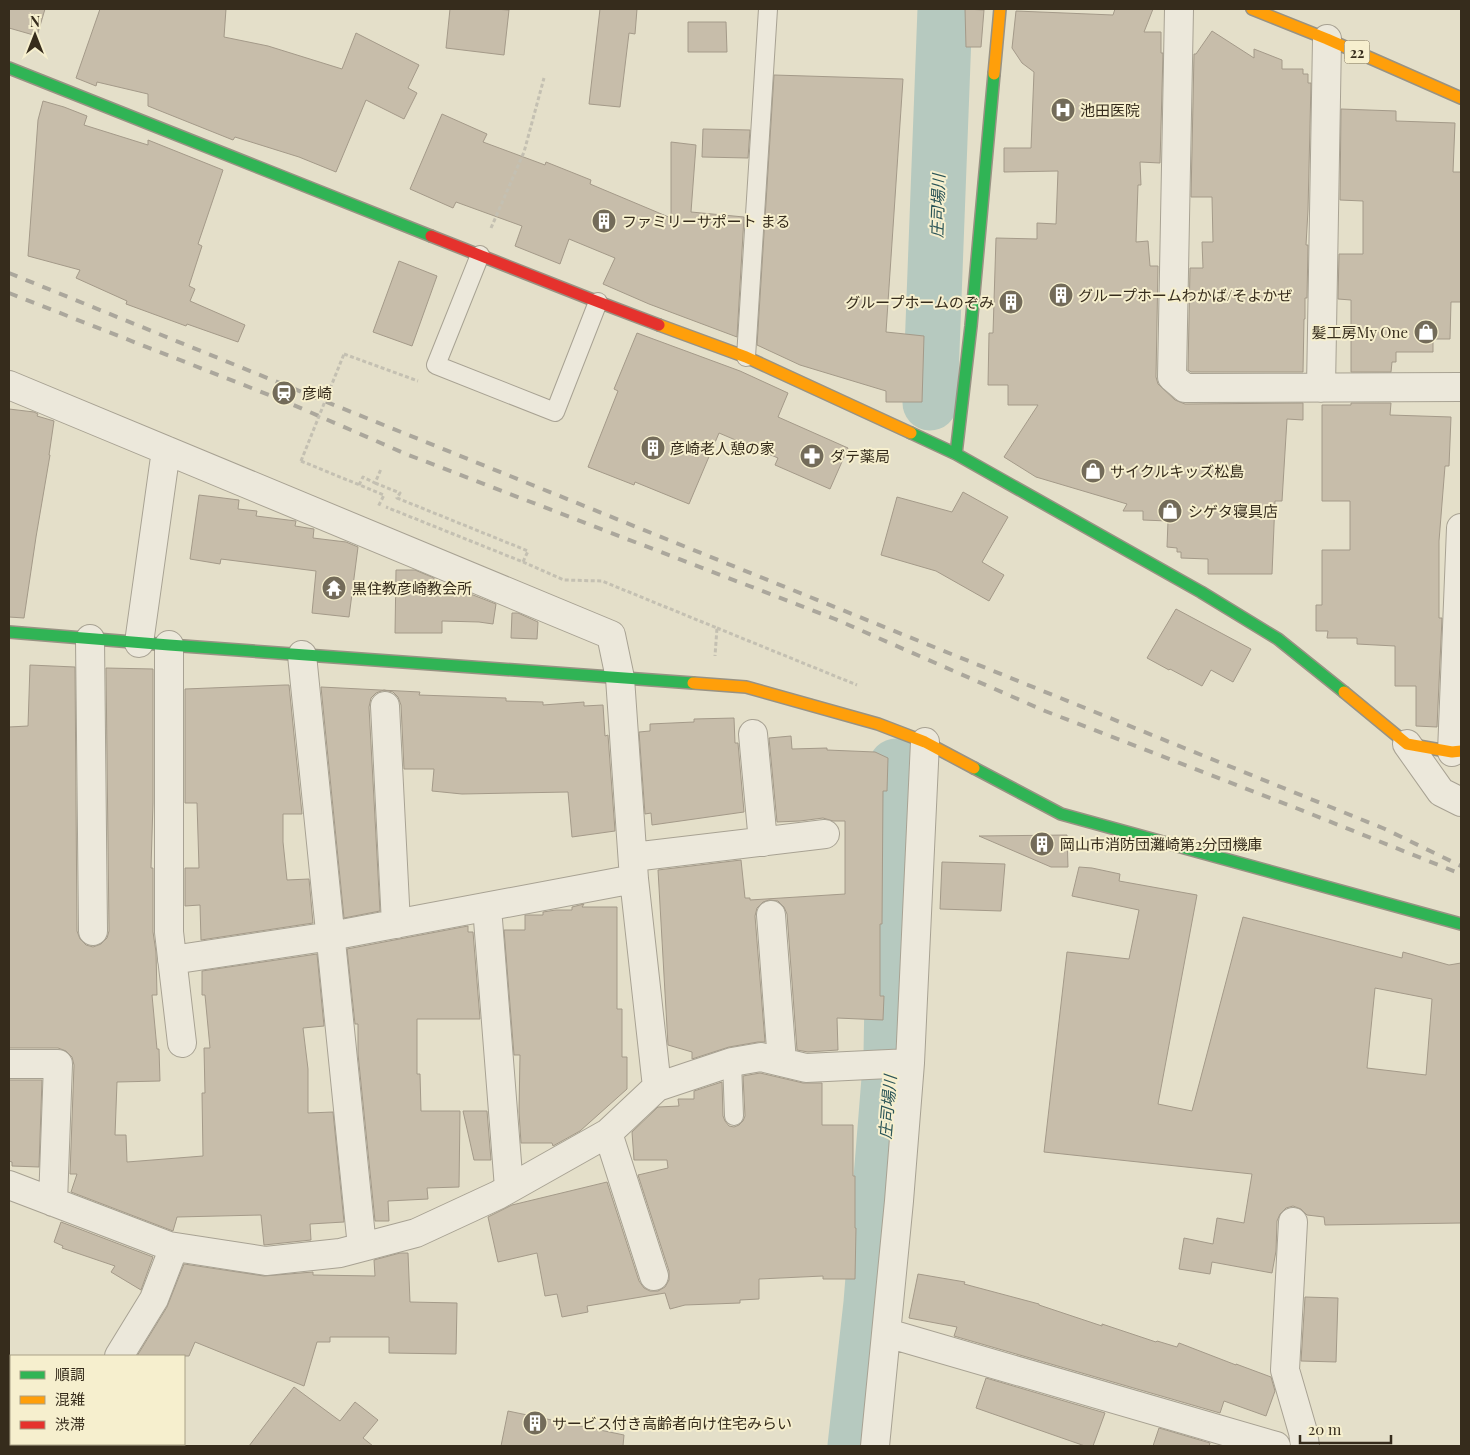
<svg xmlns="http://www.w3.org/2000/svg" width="1470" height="1455" viewBox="0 0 1470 1455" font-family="'Playfair Display','Noto Sans JP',serif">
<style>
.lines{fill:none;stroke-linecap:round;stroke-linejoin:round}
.river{stroke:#b6c9bf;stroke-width:55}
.building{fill:#c7bdaa;stroke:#a49a89;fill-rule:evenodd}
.lane-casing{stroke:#a8a293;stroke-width:20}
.street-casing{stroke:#a8a293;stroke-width:30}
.fast-casing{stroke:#989283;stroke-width:14}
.slow-casing{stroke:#989283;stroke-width:14}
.jam-casing{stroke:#989283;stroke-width:14}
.path{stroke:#c4c0b2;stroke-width:3;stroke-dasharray:4 2.5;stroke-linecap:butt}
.lane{stroke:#ece8db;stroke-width:18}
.street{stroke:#ece8db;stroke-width:28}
.fast{stroke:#30b455;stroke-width:11}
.slow{stroke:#ff9f0a;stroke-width:11}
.jam{stroke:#e5322d;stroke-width:11}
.rail{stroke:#aba79c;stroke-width:4;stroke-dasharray:9 9;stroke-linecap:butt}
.path-bridge{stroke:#c4c0b2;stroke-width:3;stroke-dasharray:4 2.5;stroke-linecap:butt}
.labels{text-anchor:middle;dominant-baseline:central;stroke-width:4;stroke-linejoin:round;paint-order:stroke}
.shield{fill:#f6efce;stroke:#706651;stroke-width:1}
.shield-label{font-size:14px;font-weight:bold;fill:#362c1c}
.poi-label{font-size:15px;fill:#362c1c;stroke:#f6efce;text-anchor:start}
.water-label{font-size:16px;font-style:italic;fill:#2a5457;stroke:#f6efce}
</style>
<rect width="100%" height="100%" fill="#e4dfc9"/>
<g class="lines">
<path class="river" d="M930 403 945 9
M855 1446 871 1303 891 1054 896 766"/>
</g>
<path class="building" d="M9 9H45L37 36 9 28Z
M100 9H226L224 37 268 46 342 69 356 33 419 65 408 88 417 93 404 119 366 100 336 172 299 157 235 137 233 140 148 106V94L97 82 96 86 76 78Z
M450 9H494L509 10 504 55 446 48Z
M600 9H637L635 34 629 33 620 107 589 104Z
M965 9 984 10 981 47H966Z
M1115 9H1153L1144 32H1161V53H1163L1160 163 1140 162 1141 185H1138L1136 242 1148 241 1150 266H1158L1156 377 1158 384 1175 400 1185 404 1303 403V420L1287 419 1282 501H1275L1272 574H1208V559L1181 558V552H1177V548L1167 547 1168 521 1143 520V511H1123L1127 504 1036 477 1004 457 1038 405H1008V385H988L989 333H993L996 238 1037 239V223L1056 224 1058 171 1004 172V148H1031L1034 72 1022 63 1012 48 1016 11 1113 15Z
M688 22H726L727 52H688Z
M1212 31 1254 58V49L1282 60V69H1303V74H1308V83H1311L1308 210 1306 245H1308L1307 298H1305V319H1304L1303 372H1191L1188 370 1190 268H1203L1202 242H1213L1212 197H1191L1194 54H1196Z
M774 75 903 79 886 332 924 336 922 402H886V391L800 365 757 345Z
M43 101 64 107 87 116 84 125 148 145V140L223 170 198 244 202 246 189 286 195 289 190 301 245 325 238 342 187 324 186 326 126 304 127 301 76 278 80 270 28 256 38 120Z
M1341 109 1396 111V121L1455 123 1453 172H1461V302H1451L1450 339H1433V352H1396V362H1392L1391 372H1351V300L1338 299 1339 254H1363V201L1340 200Z
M442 114 487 134 483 142 545 165 546 162 591 180 590 184 671 218V142L696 145 691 212 744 217 737 337 649 304 603 284 615 258 569 239 560 264 515 246 522 226 456 202 453 208 410 189Z
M703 129 750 130 748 158 702 157Z
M399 261 437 276 412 346 373 332Z
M637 333 740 371 788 393 778 417 848 448 830 489 775 465 778 458 719 433 689 504 635 482 634 485 588 467 618 391 614 389Z
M1351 403H1391L1390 415 1451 417 1449 466H1445L1439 541V618H1442L1437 727 1416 726V686H1395V646L1357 644V638H1327L1328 631H1316V605H1322V550H1350V501H1322V405H1351Z
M9 409 34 412 38 414 37 416 54 421 49 455H50L36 537 24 618 9 617Z
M963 492 1008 517 982 562 1004 575 989 601 936 571 881 555 897 497 952 512Z
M199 495 239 500 238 509 257 511 256 516 296 521 295 526 314 529 313 538 346 542 358 547 349 617 312 613 316 571 221 559 220 564 190 559Z
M396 570H415L434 578V587H454L460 589V593L473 595 496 604 493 624 479 622 442 621V633H395Z
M1176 609 1251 649 1233 682 1211 670 1202 686 1170 669 1169 670 1147 658Z
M512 613H518L538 622 537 639 511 638Z
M30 665 75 667 77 931 80 939 86 945 93 947 101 944 107 938 109 931 106 668 153 669V803L151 868H153V932L156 952 157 995H152L157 1049H159L160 1081 117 1082 115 1135H126L127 1162 203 1156 202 1093H205L204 1048H210L205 995H202V971L317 954 324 1026 303 1028 308 1069V1113L333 1112 344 1222 310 1224 311 1240 264 1245 261 1215 177 1217 173 1231 71 1192 77 1174H70L74 1065 72 1057 66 1051 58 1048H9V727L28 726Z
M285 685H289L302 814H283V842L287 880 309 879 313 923 201 940 200 905 185 906V868H199L197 803H185V689Z
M321 687 420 692 419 695 506 698V701L543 702V705L584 702V706L603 705 605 736 608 735 615 831 572 837 568 792 462 794 432 791 434 769H404L401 705 398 697 393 692 384 690 376 693 371 698 369 707 380 911 344 918Z
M734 718 735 743H738L744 812 652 825 651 813 645 814 639 732 650 731V724L694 722V719Z
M791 736 792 749 827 748V750L875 752 888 758 887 791H883L882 924H880V996H884L883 1020 837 1018 838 1050 808 1052 797 1050 787 914 784 907 778 901 769 900 763 902 757 908 755 916 765 1042H758L729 1047 692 1059V1052L668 1045 658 870 741 860 745 898H750V900L845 894V821H833L823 818 800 821 777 822 769 738Z
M1067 835 1068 867H1051L979 836Z
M942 862 1005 864 1001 911 940 909Z
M1079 867 1092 868 1120 874 1119 881 1197 895 1158 1104 1192 1111 1243 917 1402 958 1403 952 1449 965 1461 963V1223L1325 1225 1324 1217 1307 1215 1301 1209 1293 1206 1286 1208 1280 1214 1277 1221 1276 1251 1272 1273 1212 1262 1210 1274 1179 1269 1184 1238 1213 1244 1217 1218 1244 1223 1252 1174 1044 1152 1067 952 1129 959 1139 910 1072 896ZM1375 988 1432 999 1426 1075 1367 1068Z
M584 904 582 907H617V1009H622V1057H627V1089L580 1131 553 1146 552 1143H521L519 1112 520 1055H514L504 930H525V915H543V912L556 910H572V907Z
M468 926V932H473L480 1019H417V1074H420L421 1111H460L459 1187 427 1188 428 1199 388 1201 389 1221H375L358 1054V1024H355L347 949Z
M760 1073 803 1083H822V1125H853V1176H855V1228H856L855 1279H823V1276L759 1279V1299L740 1300V1303L685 1305 670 1309 665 1293 587 1306 588 1312 562 1317 557 1294 545 1296 537 1253 498 1262 488 1217 512 1205 607 1182 639 1281 644 1288 650 1291H658L665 1287 669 1280V1271L638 1175 668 1168 667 1160H634L632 1132 658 1107 679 1106 678 1099H694V1091L722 1082 723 1116 725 1121 729 1126 734 1127 739 1125 743 1121 745 1116 743 1076Z
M9 1080H42L39 1167 12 1166V1162L9 1161Z
M463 1111H487L491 1160H474Z
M61 1222 153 1257 141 1290 111 1272 115 1266 62 1248 63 1246 54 1242Z
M400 1253H408L410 1302 457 1303 456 1354 389 1353V1337H330V1342H317L304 1386 195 1342 189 1356H137L167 1307 184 1264 264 1276 313 1272V1275L375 1276 374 1260Z
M918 1274 965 1282 964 1284 1039 1304V1305L1102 1326V1324L1156 1342 1157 1341 1177 1347 1179 1343 1236 1365V1364L1271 1377 1275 1391 1266 1416 1224 1401 1220 1413 954 1336 957 1327 909 1318Z
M1305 1297 1338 1298 1336 1362 1301 1361Z
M986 1378 1105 1413 1093 1446H1085L976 1408Z
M294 1387 340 1421 355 1402 378 1420 363 1438 373 1446H249Z
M508 1411 624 1435 623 1446H501Z
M1159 1428 1210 1443 1209 1446H1153Z"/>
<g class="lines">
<defs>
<path id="lane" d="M480 255 436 365 555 412 598 302
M746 357 768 9
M732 1062 734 1116"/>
<path id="street" d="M1179 9 1172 377 1185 388 1461 387
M9 385 611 635 620 678 634 879 657 1087
M1321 388 1327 39
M90 639 93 931
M139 643 166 450
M169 645V932L182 1043
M302 655 362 1247
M385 706 396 924
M753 734 763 842
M1407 744 1441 792 1461 802
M1452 752 1461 528
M633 857 825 834
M487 907 509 1188
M771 915 782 1062
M172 960 331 936 634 879
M9 1064H58L53 1202
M608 1133 654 1276
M9 1185 169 1246 266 1261 340 1253 416 1233 498 1195 608 1133 657 1087 732 1062 761 1057 806 1068 910 1063
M1293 1222 1285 1370 1303 1432 1305 1446
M887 1333 1276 1446
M119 1356 154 1299 174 1247
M84 1446 85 1444
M875 1446 899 1201 910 1063 925 742"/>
<path id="fast" d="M9 68 431 236
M911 433 956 454 1201 592 1278 639 1344 692
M956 454 971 326 994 74
M9 632 169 645 693 683
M974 768 1061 814 1461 924"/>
<path id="slow" d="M1252 9 1327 39 1461 98
M994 74 1000 9
M659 325 746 357 911 433
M693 683 746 687 878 724 925 742 974 768
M1344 692 1407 744 1452 752 1461 751"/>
<path id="jam" d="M431 236 588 298 659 325"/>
</defs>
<use href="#lane" class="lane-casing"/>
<use href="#street" class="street-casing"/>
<use href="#fast" class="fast-casing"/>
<use href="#slow" class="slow-casing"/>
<use href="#jam" class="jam-casing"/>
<path class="path" d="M491 228 524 152 544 78
M344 354 418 381
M301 461 384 495 378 507
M375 483 400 493 397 498 528 551 523 562 386 507
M359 485 363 477 375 483 381 469
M523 562 564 580 602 581 717 628 715 656
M717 628 857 685"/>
<use href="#lane" class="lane"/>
<use href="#street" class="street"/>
<use href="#fast" class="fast"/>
<use href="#slow" class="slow"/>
<use href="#jam" class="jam"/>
<path class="rail" d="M9 273 287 386 1385 829 1461 866
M9 293 282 400 406 454 835 619 1045 711 1296 808 1461 874"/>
<path class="path-bridge" d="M301 461 344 354"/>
</g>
<defs>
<symbol id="hospital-disc" viewBox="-11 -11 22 22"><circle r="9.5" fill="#736b59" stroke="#f6efce"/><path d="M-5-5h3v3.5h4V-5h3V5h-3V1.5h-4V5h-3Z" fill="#fff"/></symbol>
<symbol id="building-disc" viewBox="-11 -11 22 22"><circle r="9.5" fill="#736b59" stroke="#f6efce"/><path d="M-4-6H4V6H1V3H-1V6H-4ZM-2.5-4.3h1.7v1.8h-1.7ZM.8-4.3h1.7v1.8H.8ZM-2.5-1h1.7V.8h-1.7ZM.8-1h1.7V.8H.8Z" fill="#fff"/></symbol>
<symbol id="shop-disc" viewBox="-11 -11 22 22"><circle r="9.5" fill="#736b59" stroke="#f6efce"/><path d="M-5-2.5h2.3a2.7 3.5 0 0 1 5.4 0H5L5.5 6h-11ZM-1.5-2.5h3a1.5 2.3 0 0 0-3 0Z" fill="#fff"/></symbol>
<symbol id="station-disc" viewBox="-11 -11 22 22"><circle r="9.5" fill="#736b59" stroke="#f6efce"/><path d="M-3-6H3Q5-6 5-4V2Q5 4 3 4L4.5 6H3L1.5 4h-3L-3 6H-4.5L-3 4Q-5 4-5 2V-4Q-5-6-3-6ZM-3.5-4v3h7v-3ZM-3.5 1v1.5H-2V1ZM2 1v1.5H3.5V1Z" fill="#fff"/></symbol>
<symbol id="pharmacy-disc" viewBox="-11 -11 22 22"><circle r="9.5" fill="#736b59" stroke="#f6efce"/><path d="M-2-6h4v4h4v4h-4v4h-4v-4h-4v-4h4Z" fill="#fff"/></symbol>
<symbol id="temple-disc" viewBox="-11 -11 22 22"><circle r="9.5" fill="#736b59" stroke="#f6efce"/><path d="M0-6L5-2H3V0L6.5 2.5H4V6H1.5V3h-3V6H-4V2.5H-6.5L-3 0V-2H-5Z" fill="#fff"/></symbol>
</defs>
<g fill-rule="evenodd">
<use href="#hospital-disc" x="1049" y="96" width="28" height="28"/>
<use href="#building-disc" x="590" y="207" width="28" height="28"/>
<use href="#building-disc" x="1047" y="281" width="28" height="28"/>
<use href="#building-disc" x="997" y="288" width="28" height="28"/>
<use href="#shop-disc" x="1412" y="318" width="28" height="28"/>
<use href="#station-disc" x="270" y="379" width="28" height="28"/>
<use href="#building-disc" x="639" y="434" width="28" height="28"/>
<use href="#pharmacy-disc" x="798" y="442" width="28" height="28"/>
<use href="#shop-disc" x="1079" y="457" width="28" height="28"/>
<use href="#shop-disc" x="1156" y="497" width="28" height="28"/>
<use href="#temple-disc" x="320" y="574" width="28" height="28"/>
<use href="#building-disc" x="1028" y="830" width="28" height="28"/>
<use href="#building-disc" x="521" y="1409" width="28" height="28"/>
</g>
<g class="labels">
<rect class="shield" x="1344.5" y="40.5" width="25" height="23" rx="4"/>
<g class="shield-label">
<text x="1357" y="52">22</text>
</g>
<g class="poi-label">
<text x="1080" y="110">池田医院</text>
<text x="622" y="221">ファミリーサポート まる</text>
<text x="1078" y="295">グループホームわかば/そよかぜ</text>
<text x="994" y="302" text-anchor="end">グループホームのぞみ</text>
<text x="1408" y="332" text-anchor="end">髪工房My One</text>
<text x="302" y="393">彦崎</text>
<text x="670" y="448">彦崎老人憩の家</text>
<text x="830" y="456">ダテ薬局</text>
<text x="1110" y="471">サイクルキッズ松島</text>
<text x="1188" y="511">シゲタ寝具店</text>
<text x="352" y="588">黒住教彦崎教会所</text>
<text x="1060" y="844">岡山市消防団灘崎第2分団機庫</text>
<text x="552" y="1423">サービス付き高齢者向け住宅みらい</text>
</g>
<g class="water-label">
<text transform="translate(937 206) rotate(-88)">庄司場川</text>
<text transform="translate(887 1107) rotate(-85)">庄司場川</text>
</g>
</g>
<rect width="1470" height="1455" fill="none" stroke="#362c1c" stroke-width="20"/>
<rect x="10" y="1355" width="175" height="90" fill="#f6efce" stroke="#a9a187"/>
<rect x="20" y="1371" width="25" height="8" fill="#30b455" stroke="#a9a187"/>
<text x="55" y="1380" font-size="15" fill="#362c1c">順調</text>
<rect x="20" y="1396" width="25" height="8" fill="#ff9f0a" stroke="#a9a187"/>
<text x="55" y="1405" font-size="15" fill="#362c1c">混雑</text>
<rect x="20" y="1421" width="25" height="8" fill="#e5322d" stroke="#a9a187"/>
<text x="55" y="1430" font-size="15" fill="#362c1c">渋滞</text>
<g transform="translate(35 35)" stroke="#f6efce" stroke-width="4" paint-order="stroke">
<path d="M0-4L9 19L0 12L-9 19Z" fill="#362c1c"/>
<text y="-8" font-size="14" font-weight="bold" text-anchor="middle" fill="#362c1c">N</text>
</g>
<path d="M1300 1435v8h91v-8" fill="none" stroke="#362c1c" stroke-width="2.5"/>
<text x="1308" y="1435" font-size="15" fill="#362c1c" stroke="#f6efce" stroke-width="4" paint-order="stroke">20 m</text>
</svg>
